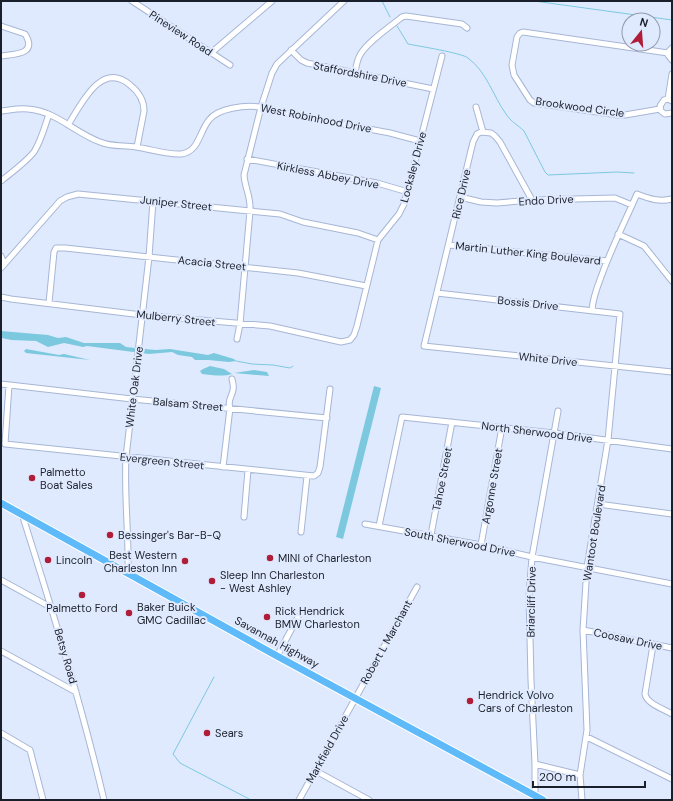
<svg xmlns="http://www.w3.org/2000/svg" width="673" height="801" viewBox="0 0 673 801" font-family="'DM Sans',sans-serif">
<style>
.water{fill:#7cc9df}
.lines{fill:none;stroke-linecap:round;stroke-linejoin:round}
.stream{stroke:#7cc9df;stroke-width:1}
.minor-casing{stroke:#a6b6d5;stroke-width:7}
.highway-casing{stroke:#fff;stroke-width:9}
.minor{stroke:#fff;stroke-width:5}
.highway{stroke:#5fbaf9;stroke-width:7}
.poi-dot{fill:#b01d38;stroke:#e0eafe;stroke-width:1.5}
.labels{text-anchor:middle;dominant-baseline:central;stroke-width:4;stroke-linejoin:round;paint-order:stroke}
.street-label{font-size:11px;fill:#1a202b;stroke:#e0eafe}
.poi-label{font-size:11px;fill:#1a202b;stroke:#e0eafe;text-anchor:start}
</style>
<rect width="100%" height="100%" fill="#e0eafe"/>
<path class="water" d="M1 331 48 335 58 338 66 337 84 343H120L126 347 155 350 170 349 208 355 214 353 234 359 236 361 229 362 208 360H195L192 357 178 355 172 352 149 354 87 346 83 347 64 343 48 347 36 341 11 340 2 338 1 337Z
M26 349 59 355 64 354 90 360 26 353 24 351Z
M210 366 224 369 232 374C223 377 211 375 202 374L200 371 203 369Z
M254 370 267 372 269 376 234 373Z
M374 386 381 388 343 539 336 537Z"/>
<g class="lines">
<path class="stream" d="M382 1 390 17
M534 1 672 20
M397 26 408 44C418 46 462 53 468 58 487 72 493 96 506 114 511 122 518 125 524 131L545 172 548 175 617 172 634 173
M236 361 252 364 273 365 290 368 293 366
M214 677 173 754 180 763 251 800"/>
<defs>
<path id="minor" d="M132 1 230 65
M1 26 25 34C38 55 14 54 1 56
M672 48 669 51 668 55 672 60
M291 50 301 60 307 63 433 89
M211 53 272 1
M355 73C356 67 357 60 360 55 367 42 390 27 402 17L406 16 462 24 467 28
M668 99 672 74
M672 101 668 99 664 100 660 106 661 111 665 114 672 113
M476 107 483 132
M660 109 625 115H618L534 103 530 100 514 75 512 65 517 37 520 33 523 32 668 53
M1 111C10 110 20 108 28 109 56 111 75 133 100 142 111 147 124 145 136 147 150 149 168 155 181 154 199 152 199 132 209 120 218 108 245 105 260 107 265 107 270 109 274 111L390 133 420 141
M68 125C81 105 101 60 130 85 139 92 144 100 144 111L137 147
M247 159 377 183 408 192
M1 181C12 172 25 163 34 152 41 141 45 126 49 114
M460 197 481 202 497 203 532 200 615 198 632 205
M532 200 500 142 495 136 491 133 481 132 477 134 473 142 424 346 672 372
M618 234 644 246 672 281
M449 245 607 261
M1 256 4 264
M1 268 60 201 67 197 78 194 280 214 303 222 358 233 378 240
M437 293 620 314 608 440 587 567 583 630 587 730 580 775 582 800
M1 297 11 299 142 315 270 326 341 342 350 340 354 335 357 326 378 240 399 214 404 204 442 56
M49 303 54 252 56 248H65L298 273 366 286
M592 310C593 295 599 283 604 269 614 243 626 219 637 194 650 199 659 202 672 199
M237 339 240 324 250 211C251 196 245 189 244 175L261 107 272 73 277 64 344 1
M1 384 132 399 327 418
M9 385 5 444 314 476 318 473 320 467 330 389
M223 467 230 408C227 400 232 397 233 390 234 387 233 383 232 379
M598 504 672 514
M22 514C52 609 81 703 104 800
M244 517 248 470
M365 524 481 545 532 557 672 584
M379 526 402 417 554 433 672 449
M301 532 307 476
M431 535 452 422
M481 545 502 427
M128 573C129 534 124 496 126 457L149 257 153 201
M1 580 52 608
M583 630 672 648
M653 645 645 694C647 704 664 709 672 714
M1 651 76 692
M277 656 298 617
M1 733 30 750 43 800
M587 737 672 779
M535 764 580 775
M316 771 369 800
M535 795V764L531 680 529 596 532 557 558 411
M299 800 417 587"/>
<path id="highway" d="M1 503 277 656 543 800"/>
</defs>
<use href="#minor" class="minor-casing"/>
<use href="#highway" class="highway-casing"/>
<use href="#minor" class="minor"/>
<use href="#highway" class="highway"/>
</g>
<g class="poi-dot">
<circle cx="32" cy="478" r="4"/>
<circle cx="110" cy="535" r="4"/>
<circle cx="270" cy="558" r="4"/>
<circle cx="48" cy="560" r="4"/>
<circle cx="185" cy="561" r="4"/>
<circle cx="212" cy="581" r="4"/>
<circle cx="82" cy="595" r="4"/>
<circle cx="129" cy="613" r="4"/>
<circle cx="267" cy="617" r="4"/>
<circle cx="470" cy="701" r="4"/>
<circle cx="207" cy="733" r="4"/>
</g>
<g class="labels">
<g class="street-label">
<text transform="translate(181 33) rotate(33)">Pineview Road</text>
<text transform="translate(360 74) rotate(11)">Staffordshire Drive</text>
<text transform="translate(580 107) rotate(8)">Brookwood Circle</text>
<text transform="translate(316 118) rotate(11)">West Robinhood Drive</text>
<text transform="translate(413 167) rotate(-75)">Locksley Drive</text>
<text transform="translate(328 175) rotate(11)">Kirkless Abbey Drive</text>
<text transform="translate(461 194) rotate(-77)">Rice Drive</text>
<text transform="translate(546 200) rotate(-3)">Endo Drive</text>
<text transform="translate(176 203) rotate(6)">Juniper Street</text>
<text transform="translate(528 253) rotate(6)">Martin Luther King Boulevard</text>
<text transform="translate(212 263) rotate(6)">Acacia Street</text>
<text transform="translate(528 303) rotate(6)">Bossis Drive</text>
<text transform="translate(176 318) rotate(6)">Mulberry Street</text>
<text transform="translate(548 359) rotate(6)">White Drive</text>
<text transform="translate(134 387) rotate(-83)">White Oak Drive</text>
<text transform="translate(188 404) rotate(5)">Balsam Street</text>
<text transform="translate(537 432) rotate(7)">North Sherwood Drive</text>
<text transform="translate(162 461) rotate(6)">Evergreen Street</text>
<text transform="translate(442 479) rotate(-79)">Tahoe Street</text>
<text transform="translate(492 486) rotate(-80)">Argonne Street</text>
<text transform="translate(594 533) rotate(-81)">Wantoot Boulevard</text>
<text transform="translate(460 542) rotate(11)">South Sherwood Drive</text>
<text transform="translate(531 602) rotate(-89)">Briarcliff Drive</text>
<text transform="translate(628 639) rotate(12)">Coosaw Drive</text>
<text transform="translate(277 642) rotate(29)">Savannah Highway</text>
<text transform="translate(386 642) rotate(-61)">Robert L Marchant</text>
<text transform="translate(66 656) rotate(74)">Betsy Road</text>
<text transform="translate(327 749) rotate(-61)">Markfield Drive</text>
</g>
<g class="poi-label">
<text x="40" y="472">Palmetto<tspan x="40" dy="13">Boat Sales</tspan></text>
<text x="118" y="535">Bessinger's Bar-B-Q</text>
<text x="177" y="555" text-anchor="end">Best Western<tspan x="177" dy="13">Charleston Inn</tspan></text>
<text x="278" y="558">MINI of Charleston</text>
<text x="56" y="560">Lincoln</text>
<text x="220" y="575">Sleep Inn Charleston<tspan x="220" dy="13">- West Ashley</tspan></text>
<text x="137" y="607">Baker Buick<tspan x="137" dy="13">GMC Cadillac</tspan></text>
<text x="82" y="608" text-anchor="middle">Palmetto Ford</text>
<text x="275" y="611">Rick Hendrick<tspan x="275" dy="13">BMW Charleston</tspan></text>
<text x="478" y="695">Hendrick Volvo<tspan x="478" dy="13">Cars of Charleston</tspan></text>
<text x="215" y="733">Sears</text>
</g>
</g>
<rect width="673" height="801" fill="none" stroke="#1a202b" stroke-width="4"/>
<g transform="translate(641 32) rotate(17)"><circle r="19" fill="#e0eafe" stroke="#9199aa"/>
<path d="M0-3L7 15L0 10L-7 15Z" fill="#b01d38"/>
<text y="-6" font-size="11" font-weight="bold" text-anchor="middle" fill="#1a202b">N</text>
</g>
<path d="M533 781v6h112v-6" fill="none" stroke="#1a202b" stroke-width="2"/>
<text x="539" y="781" font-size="12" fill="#1a202b" stroke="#e0eafe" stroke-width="3" paint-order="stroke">200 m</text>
</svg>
